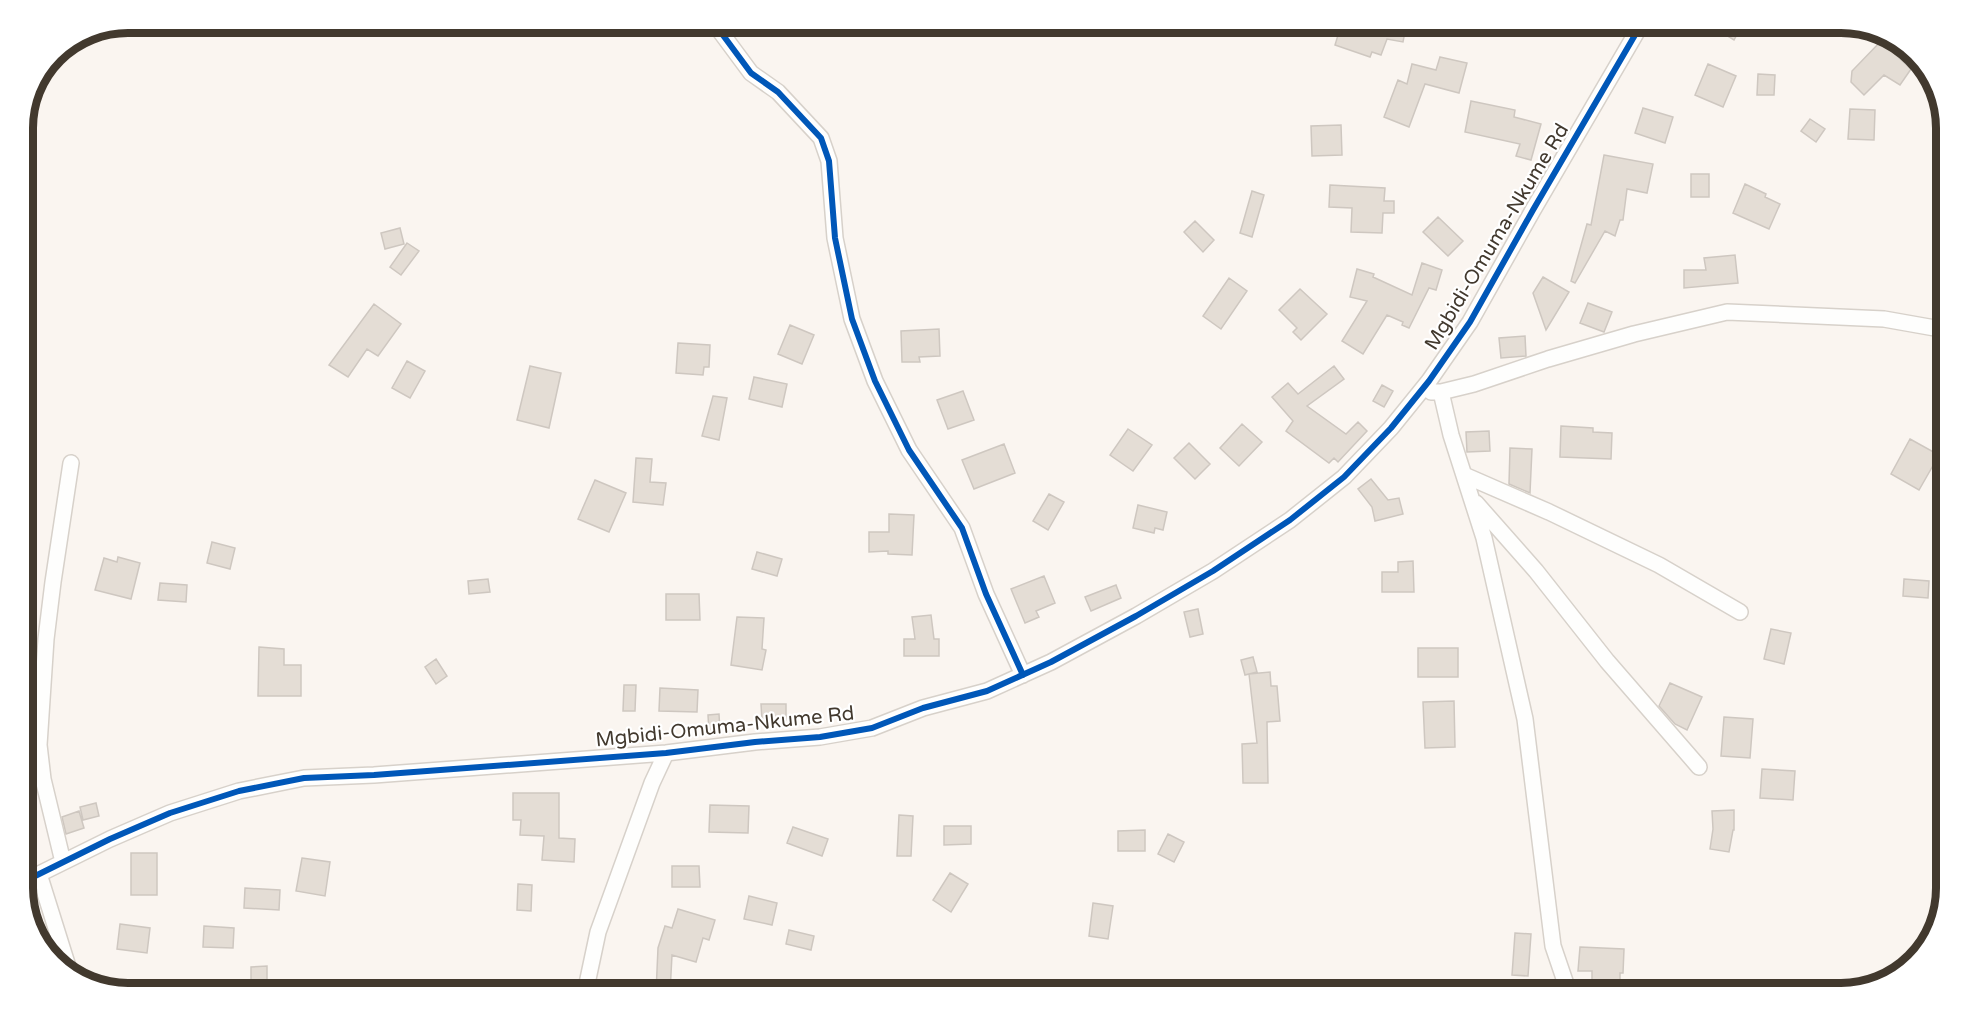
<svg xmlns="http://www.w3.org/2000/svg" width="1969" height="1016" viewBox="0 0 1969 1016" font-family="'Varela Round',sans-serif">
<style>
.building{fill:#e4ddd5;stroke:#cec7c0;stroke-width:1.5}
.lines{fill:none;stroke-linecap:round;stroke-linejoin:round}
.minor-casing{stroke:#d7d1ca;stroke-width:18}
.minor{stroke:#fefefd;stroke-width:15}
.cycleway-casing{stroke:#fff;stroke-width:10}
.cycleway{stroke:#0057b8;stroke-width:6}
.labels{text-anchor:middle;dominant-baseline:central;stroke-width:4.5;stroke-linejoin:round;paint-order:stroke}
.street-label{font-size:20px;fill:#42392e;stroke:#fff}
.rim{fill:none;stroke:#42392e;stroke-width:8}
</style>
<rect width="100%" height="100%" fill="#faf5f0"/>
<path class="building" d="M1342 22H1393L1392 25 1406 27 1403 42 1387 39 1381 55 1372 52 1370 57 1335 45Z
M1726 22H1744L1734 40 1721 32Z
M1881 41 1911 69 1900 85 1884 75 1864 95 1851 82 1852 71Z
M1440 57 1467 63 1459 93 1425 84 1409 127 1384 117 1398 80 1407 84 1412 64 1436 70Z
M1708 64 1736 76 1723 107 1695 95Z
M1758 74 1775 75 1774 95H1757Z
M1471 101 1515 110 1514 117 1541 124 1531 160 1516 156 1520 144 1465 132Z
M1643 108 1673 117 1665 143 1635 133Z
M1850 109 1875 110 1874 140 1848 139Z
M1810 119 1825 129 1816 142 1801 131Z
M1341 125 1342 155 1312 156 1311 126Z
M1604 155 1653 164 1647 193 1627 189 1623 220H1620L1615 236 1605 231 1575 283 1571 281 1587 224 1591 225Z
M1691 174H1709V197H1691Z
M1745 184 1766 194 1765 197 1780 204 1769 229 1733 213Z
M1330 185 1385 188 1384 201H1394V213H1383L1382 233 1351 232 1352 208 1329 207Z
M1252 191 1264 195 1252 237 1240 233Z
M1438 217 1463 241 1448 256 1423 232Z
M1195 221 1214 240 1203 252 1184 232Z
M400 228 404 244 385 249 381 233Z
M407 243 419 251 401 275 390 267Z
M1735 255 1738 283 1684 288V270H1706L1704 258Z
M1422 263 1442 270 1436 290 1429 288 1409 328 1402 325 1403 322 1387 315 1363 354 1342 341 1367 301 1350 297 1357 269 1374 274 1373 277 1412 295Z
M1543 277 1569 292 1546 330 1533 293Z
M1229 278 1247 291 1221 329 1203 316Z
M1300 289 1327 314 1301 340 1293 332 1297 328 1279 310Z
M1588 303 1612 312 1604 332 1580 323Z
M374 304 401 324 378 356 367 349 348 377 329 365Z
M790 325 814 335 802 364 778 354Z
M939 329 940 356 919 357 920 362H902L901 331Z
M1525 336 1526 356 1501 358 1499 338Z
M678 343 710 345 709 367H704L703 375 676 373Z
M407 361 425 371 410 398 392 388Z
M530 366 561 373 549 428 517 420Z
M1334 366 1344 379 1307 406 1346 434 1358 422 1367 431 1338 462 1334 458 1329 463 1286 431 1293 421 1272 397 1288 383 1298 394Z
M754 377 787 384 782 407 749 399Z
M1382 385 1393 391 1384 407 1373 401Z
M963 391 974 420 948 429 937 400Z
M713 396 727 398 719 440 702 436Z
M1242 424 1262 442 1239 466 1220 448Z
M1561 426 1593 428V432L1612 433 1611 459 1560 457Z
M1128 429 1152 445 1133 471 1110 455Z
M1489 431 1490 451 1467 452 1466 432Z
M1910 439 1939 455 1919 490 1891 474Z
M1189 443 1210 464 1195 479 1174 458Z
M1004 444 1015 473 974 489 962 460Z
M1510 448 1532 449 1530 493 1509 484Z
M636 458 652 459 650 482 666 483 663 505 633 502Z
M1371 479 1388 500 1399 498 1403 514 1375 521 1372 507 1358 489Z
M595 480 626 493 609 532 578 519Z
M1049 494 1064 502 1048 530 1033 521Z
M1138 505 1167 512 1163 530 1155 528 1154 533 1133 528Z
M889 514 914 515 912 555 888 554V551L869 552V532H889Z
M212 542 235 548 230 569 207 563Z
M757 552 782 559 777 576 752 569Z
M118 557 140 563 131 599 95 590 104 558 117 562Z
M1413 561 1414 592H1382V572H1398V562Z
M1044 576 1055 603 1036 611 1039 617 1025 623 1011 589Z
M488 579 490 592 469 594 468 581Z
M1904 579 1929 581 1928 598 1903 596Z
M160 583 187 585 186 602 158 600Z
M1116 585 1121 598 1091 611 1085 597Z
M666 594H699L700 620H666Z
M1198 609 1203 634 1190 637 1184 612Z
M931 615 934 639H939V656H904V639H915L912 617Z
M737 617 764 618 762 649 766 650 762 670 731 665Z
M1771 629 1791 633 1784 664 1764 659Z
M259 647 284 649V665H301V696H258Z
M1418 648H1458V677H1418Z
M1253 657 1257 672 1245 675 1241 660Z
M436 659 447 676 436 684 425 667Z
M1270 672 1271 686H1277L1280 721 1267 722 1268 783H1243L1242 744 1257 743 1249 674Z
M1670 683 1702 697 1687 730 1675 724 1659 706Z
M624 685H636L635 711H623Z
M660 688 698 690 697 712 659 711Z
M1454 701 1455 747 1425 748 1423 702Z
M761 704H786V720H762Z
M719 714 720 732 709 733 708 715Z
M1724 717 1753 719 1750 758 1721 756Z
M1762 769 1795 771 1793 800 1760 798Z
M513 793H559V838L575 839 574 862 542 860 544 836 520 835 521 820H513Z
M96 803 99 816 83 820 80 807Z
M710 805 749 806 748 833 709 832Z
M1734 810V830H1733L1729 852 1710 849 1713 829 1712 811Z
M79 811 84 828 66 834 62 817Z
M899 815 913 816 911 856H897Z
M944 826H971V844L944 845Z
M793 827 828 839 822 856 787 843Z
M1145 830V851H1118V831Z
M1168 834 1184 842 1174 862 1158 854Z
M131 853H157V895H131Z
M302 858 330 862 325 896 296 891Z
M672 866H699L700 887H672Z
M950 873 968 884 951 912 933 900Z
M518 884 532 885 531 911 517 910Z
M245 888 280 890 279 910 244 908Z
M749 896 777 903 772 925 744 919Z
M1093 903 1113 906 1108 939 1089 936Z
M678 909 715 920 709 940 703 938 696 962 672 955 670 993H656L658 948 665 926 672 928Z
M120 924 150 928 147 953 117 949Z
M204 926 234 928 233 948 203 947Z
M789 930 814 936 811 950 786 944Z
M1515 933 1531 934 1528 976 1512 975Z
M1580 947 1624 949 1623 973H1620V993H1592V971H1578Z
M267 966V993H251V967Z"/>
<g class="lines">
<defs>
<path id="minor" d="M714 23 751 73 778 92 821 138 829 161 835 238 852 319 875 381 909 450 962 528 986 594 1023 675
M1431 392H1441L1474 384 1548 359 1634 334 1727 312 1884 319 1946 330
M1441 392 1451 435 1484 538 1525 719 1553 946 1569 993
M1464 475 1549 512 1659 565 1740 612
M1476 503 1536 571 1607 661 1699 767
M63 862 43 779 39 745 46 639 53 582 71 463
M39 874 70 973
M23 882 110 839 170 813 239 791 304 778 374 775 666 753 755 742 820 737 872 728 923 708 987 691 1051 662 1136 616 1213 571 1290 520 1344 477 1391 428 1429 381 1470 322 1533 210 1642 23
M585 993 598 932 652 783 666 753"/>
</defs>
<use href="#minor" class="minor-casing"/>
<use href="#minor" class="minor"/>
<defs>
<path id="cycleway" d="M714 23 751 73 778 92 821 138 829 161 835 238 852 319 875 381 909 450 962 528 986 594 1023 675
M23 882 110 839 170 813 239 791 304 778 374 775 666 753 755 742 820 737 872 728 923 708 987 691 1051 662 1136 616 1213 571 1290 520 1344 477 1391 428 1429 381 1470 322 1533 210 1642 23"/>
</defs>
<use href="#cycleway" class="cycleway-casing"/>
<use href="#cycleway" class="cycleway"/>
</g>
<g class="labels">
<g class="street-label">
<text transform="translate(1497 237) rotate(-59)">Mgbidi-Omuma-Nkume Rd</text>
<text transform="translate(725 727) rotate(-6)">Mgbidi-Omuma-Nkume Rd</text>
</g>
</g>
<path d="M0 0H1969V1016H0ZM128 33H1841A95 95 0 0 1 1936 128V888A95 95 0 0 1 1841 983H128A95 95 0 0 1 33 888V128A95 95 0 0 1 128 33Z" fill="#fff" fill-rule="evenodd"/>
<path class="rim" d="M128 33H1841A95 95 0 0 1 1936 128V888A95 95 0 0 1 1841 983H128A95 95 0 0 1 33 888V128A95 95 0 0 1 128 33Z"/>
</svg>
